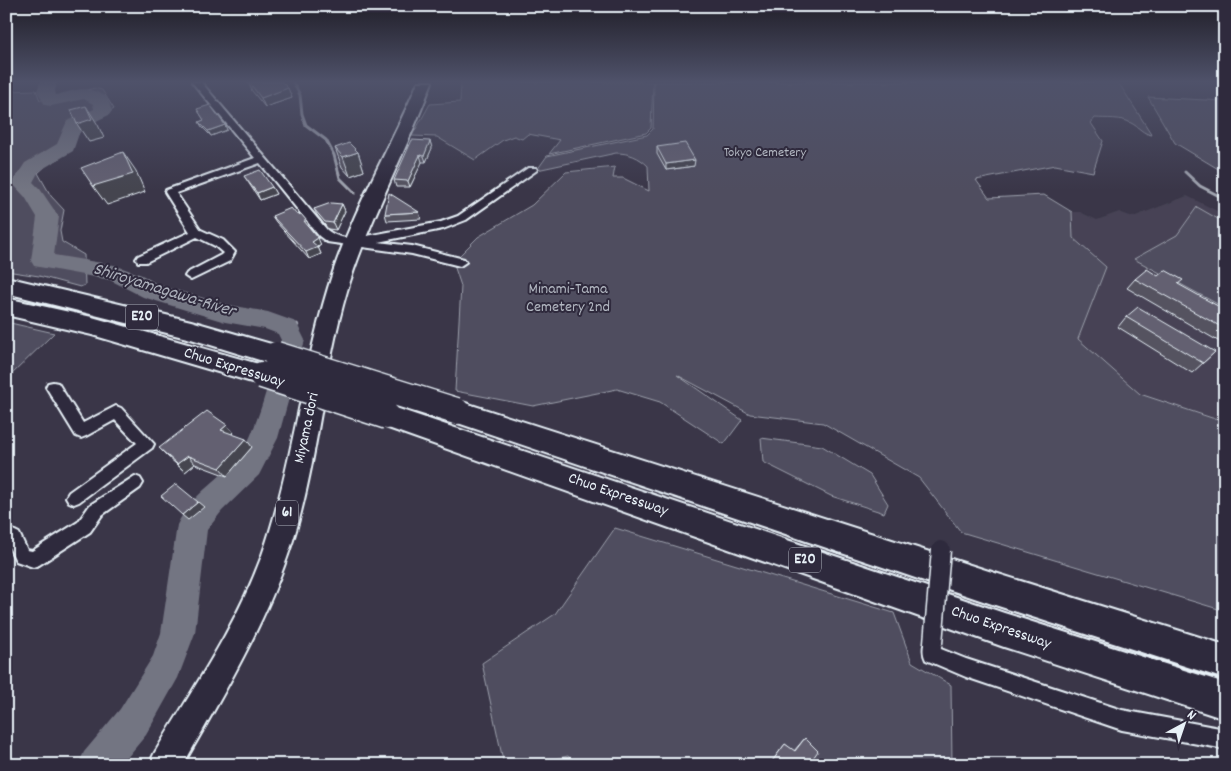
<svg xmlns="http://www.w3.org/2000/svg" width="1231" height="771" viewBox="0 0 1231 771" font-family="Dekko,sans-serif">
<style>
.built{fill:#464354}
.green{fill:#504e5f;stroke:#9ca0ac}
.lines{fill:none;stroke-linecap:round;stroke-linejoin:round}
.stream-far1{stroke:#a2a6b1;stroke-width:3}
.stream{stroke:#a2a6b1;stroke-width:4.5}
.river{fill:#737482;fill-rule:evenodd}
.street-casing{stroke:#e8f1f8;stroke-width:4}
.primary-casing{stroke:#e8f1f8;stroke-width:4}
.highway-casing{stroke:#e8f1f8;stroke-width:4}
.street{fill:#2f2a3d;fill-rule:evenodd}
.primary{fill:#2f2a3d;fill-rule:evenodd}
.highway{fill:#2f2a3d;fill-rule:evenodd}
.street-bridge-casing{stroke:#e8f1f8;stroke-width:21;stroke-linecap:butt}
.highway-bridge-casing{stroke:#e8f1f8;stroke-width:29;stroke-linecap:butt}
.street-bridge{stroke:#2f2a3d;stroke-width:18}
.highway-bridge{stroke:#2f2a3d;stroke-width:26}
.wall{fill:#555361;stroke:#e8f1f8}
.shaded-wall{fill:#45444f;stroke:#e8f1f8}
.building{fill:#636171;stroke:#e8f1f8}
.labels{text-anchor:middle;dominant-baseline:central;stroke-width:4;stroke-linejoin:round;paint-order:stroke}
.far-park-label{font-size:14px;fill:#b3b8c2;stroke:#2f2a3d}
.shield{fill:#2f2a3d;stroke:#b0b5c0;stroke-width:1}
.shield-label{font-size:15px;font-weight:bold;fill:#e8f1f8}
.park-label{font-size:16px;fill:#b3b8c2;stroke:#2f2a3d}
.street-label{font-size:16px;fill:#e8f1f8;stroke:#2f2a3d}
.water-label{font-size:18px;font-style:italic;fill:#aeb2bd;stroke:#2f2a3d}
</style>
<rect width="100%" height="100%" fill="#3a3648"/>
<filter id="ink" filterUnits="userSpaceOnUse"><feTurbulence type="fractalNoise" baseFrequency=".02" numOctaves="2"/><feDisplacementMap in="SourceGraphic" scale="10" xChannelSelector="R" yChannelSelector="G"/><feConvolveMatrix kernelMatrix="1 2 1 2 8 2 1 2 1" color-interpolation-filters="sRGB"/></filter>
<g filter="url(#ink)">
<path class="built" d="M1187 196 1225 215V419L1213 418 1140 395 1077 339 1106 267 1073 238 1072 212H1080L1097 220 1119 212 1133 217Z"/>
<path class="green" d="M461 82H653L651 128 646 133 549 154 560 140 528 134 522 139 514 136 503 140 475 160 437 137 412 136 430 104 460 102Z
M654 82H1116L1120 85 1152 135C1143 134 1139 127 1131 123 1121 117 1106 119 1095 118L1091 123 1103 141 1093 172 1055 165 976 180 989 198 1044 195 1072 212 1073 238 1106 267 1078 339 1140 394 1212 418 1225 419V611L961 532 919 478 823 423 750 414 677 375 742 420 724 444 660 402 617 389 533 406 455 391 461 286 453 262 478 237 532 205 566 172 615 167 613 178H623L649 191 648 166C639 157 629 153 616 153L537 170 547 156 647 135 653 129Z
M94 88 102 90 114 109 80 131 75 140 38 173 51 196 64 210 60 231 62 242 84 255 85 285 80 287 39 276 6 271V91L36 90 40 100 65 97Z
M1148 97 1225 101V173L1175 143Z
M1197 207 1225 223V308L1134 259 1177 235Z
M6 322 54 333 6 380Z
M761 438 822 446 870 475 888 504 884 513 831 496 763 462Z
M615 528 894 613 912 662 951 685 952 765H578L568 756 527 765H504L482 663 555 614Z"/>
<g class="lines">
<path class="stream-far1" d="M293 82 300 95 302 114 306 125 326 140 334 155 340 178 355 193
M1185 172 1200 186 1225 199"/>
<path class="stream" d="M289 332 297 325"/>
<path class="river" d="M40 82H57L55 91 56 95C80 89 85 85 107 97L112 111 109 115 81 128 73 151 39 171 33 182 40 189 59 217 54 255 114 265 142 275 159 285 225 304 268 312 296 322 305 340 278 438 259 475 222 511 207 530 195 633 178 678 146 735 121 765H78L84 752 120 709 153 656 161 633 177 525C190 496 218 481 238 458 256 437 272 369 281 340L278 334 265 329 225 322 143 297 110 280 34 266 31 261 37 217 25 197 12 183 25 163 57 144 67 121 94 109 93 104 84 99 51 106 45 105 37 91Z"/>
<defs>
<path id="street" d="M192 82H201L327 230C338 239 355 240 367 236L441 222 458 216 528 168H536L537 170 466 220 443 229 378 242 412 246 464 259 466 262 460 266 412 254 327 242 319 236 260 163 176 193 201 230 223 240 235 252 230 261 191 280 185 276 187 273 221 255 223 253 215 246 197 237 146 262H138L136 259 138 256 190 232 165 192 166 190 255 158Z
M53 382 58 383 83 423 116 406 121 408 154 444 152 448 79 502 74 504 69 502 66 497 69 492 137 443 115 420 86 436 81 438 76 436 46 387 48 383Z
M135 476 140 478 143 483 140 488 102 515 90 532 39 565 33 567 16 561 6 541 7 533 13 530 19 533 27 550 32 551 78 522 90 505Z
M933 634 939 637 941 649 966 659 1122 710 1225 729V749L1122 730 966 677 926 660C922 652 923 645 927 637Z"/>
<path id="primary" d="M418 82H432C406 153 369 219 347 291 324 369 319 450 297 527 272 613 227 688 183 765H149L154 754C192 690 235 628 261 558 294 465 302 365 333 272 355 206 391 146 418 82Z"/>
<path id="highway" d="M6 277 191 321 285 348 289 355 285 362 276 365 191 339 6 293Z
M6 298 92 317 262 365 271 368 275 375 271 382 262 385 92 335 6 315Z
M456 400 995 573 1225 645V679L995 605 446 419 442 411 446 403Z
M387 405 1004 613 1225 683V719L1004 647 377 424 373 416 377 408Z"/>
</defs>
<use href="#street" class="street-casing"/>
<use href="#primary" class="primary-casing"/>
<use href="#highway" class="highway-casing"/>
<use href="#street" class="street"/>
<use href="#primary" class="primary"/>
<use href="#highway" class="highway"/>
<defs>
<path id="street-bridge" d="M933 643 941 550"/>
<path id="highway-bridge" d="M276 355 456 411
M262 375 387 416"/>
</defs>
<use href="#street-bridge" class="street-bridge-casing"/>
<use href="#highway-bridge" class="highway-bridge-casing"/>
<use href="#street-bridge" class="street-bridge"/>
<use href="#highway-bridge" class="highway-bridge"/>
</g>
<path class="wall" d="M248 82 288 88 292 98 265 107 252 91Z
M197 109 225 125 227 130 211 136 202 127 199 122 204 120Z
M430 141 432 148 426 162H422L410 187H396L394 180Z
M657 147 694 166 666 170 657 154Z
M335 148 358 152 364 171 350 176 342 167Z
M244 176 272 187 276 194 260 200Z
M342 204 345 211 336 230 328 229 317 215 314 209Z
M419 212 421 219 387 221 385 214Z
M297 215 307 221 310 228 321 245 318 247 321 254 309 259 276 222 272 216Z
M1135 279 1178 285 1225 310V345L1127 288Z
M1126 317 1215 352 1192 373 1118 327Z
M234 433 232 434 252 447 227 476 195 464 185 472 167 456 159 448Z
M805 738 809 764 810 765H769L785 744 794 751Z"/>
<path class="shaded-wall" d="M288 88 292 98 265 107 261 98Z
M86 106 98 125 104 138 89 142 77 124Z
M225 125 227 130 211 136 208 131Z
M430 141 432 148 426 162 424 156Z
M123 152 136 171 145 192 107 205 93 186Z
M358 152 364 171 350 176 343 157Z
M420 155 422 162 410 187 408 181Z
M695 160 694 166 666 170V164Z
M272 187 276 194 260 200 257 193Z
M342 204 345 211 336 230 333 223Z
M318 238 321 245 316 248 318 247 321 254 309 259 306 252 312 242Z
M227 425 234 433 228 438 221 430Z
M246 439 252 447 227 476 220 468Z
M188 456 195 464 185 472 177 464Z
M198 502 204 507 188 520 182 515Z"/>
<path class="building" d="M249 82H282L288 88 261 98Z
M210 105 225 125 208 131 199 122 204 120 197 109Z
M86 106 92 119 77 124 71 110Z
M412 140 430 141 424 156 420 155 408 181 394 180Z
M349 143 358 152 343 157 335 148Z
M685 143 695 160 666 164 657 147Z
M123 152 133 174 93 186 81 168Z
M260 170 272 187 257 193 244 176Z
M389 193 419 212 385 214Z
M331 203 342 204 333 223 325 222 314 209Z
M291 208 297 215 301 214 307 221H304L318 238 312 242 318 247 306 252 272 216Z
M1147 269 1158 276 1165 270 1183 280 1178 284 1225 310V329L1135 279Z
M1138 307 1215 352 1203 363 1126 317Z
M207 411 227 425 221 430 246 439 220 468 188 456 177 464 159 448Z
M176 484 198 502 182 515 161 496Z
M805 738 818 751 809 764 810 765H773L771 763 785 744 795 751Z"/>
</g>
<linearGradient id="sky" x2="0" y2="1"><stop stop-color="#201e28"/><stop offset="0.43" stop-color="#4f526a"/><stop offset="1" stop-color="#4f526a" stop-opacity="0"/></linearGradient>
<rect width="1231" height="190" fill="url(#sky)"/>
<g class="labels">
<g class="far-park-label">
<text x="765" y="153">Tokyo Cemetery</text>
</g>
<g class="shield">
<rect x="126" y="304.5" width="32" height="25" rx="4"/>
<rect x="276" y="500.5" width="22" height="25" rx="4"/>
<rect x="789" y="547.5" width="32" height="25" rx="4"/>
</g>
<g class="shield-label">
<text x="142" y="317">E20</text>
<text x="287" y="513">61</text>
<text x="805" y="560">E20</text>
</g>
<g class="park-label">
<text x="568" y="289">Minami-Tama<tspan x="568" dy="18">Cemetery 2nd</tspan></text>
</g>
<g class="street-label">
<text transform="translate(234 368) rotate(17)">Chuo Expressway</text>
<text transform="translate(307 428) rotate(-78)">Miyama dori</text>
<text transform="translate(618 495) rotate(19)">Chuo Expressway</text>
<text transform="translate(1001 628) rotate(19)">Chuo Expressway</text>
</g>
<g class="water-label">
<text transform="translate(164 291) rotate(17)">Shiroyamagawa-River</text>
</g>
</g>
<rect width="1231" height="771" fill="none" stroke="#2f2a3d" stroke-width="25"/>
<rect x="12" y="12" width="1206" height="746" fill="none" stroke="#e8f1f8" stroke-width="2" filter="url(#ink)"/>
<g transform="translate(1184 724) rotate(40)" stroke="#2f2a3d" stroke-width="4" paint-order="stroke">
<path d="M0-4L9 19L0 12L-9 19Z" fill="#e8f1f8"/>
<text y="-8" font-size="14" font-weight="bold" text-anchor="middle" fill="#e8f1f8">N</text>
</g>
</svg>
